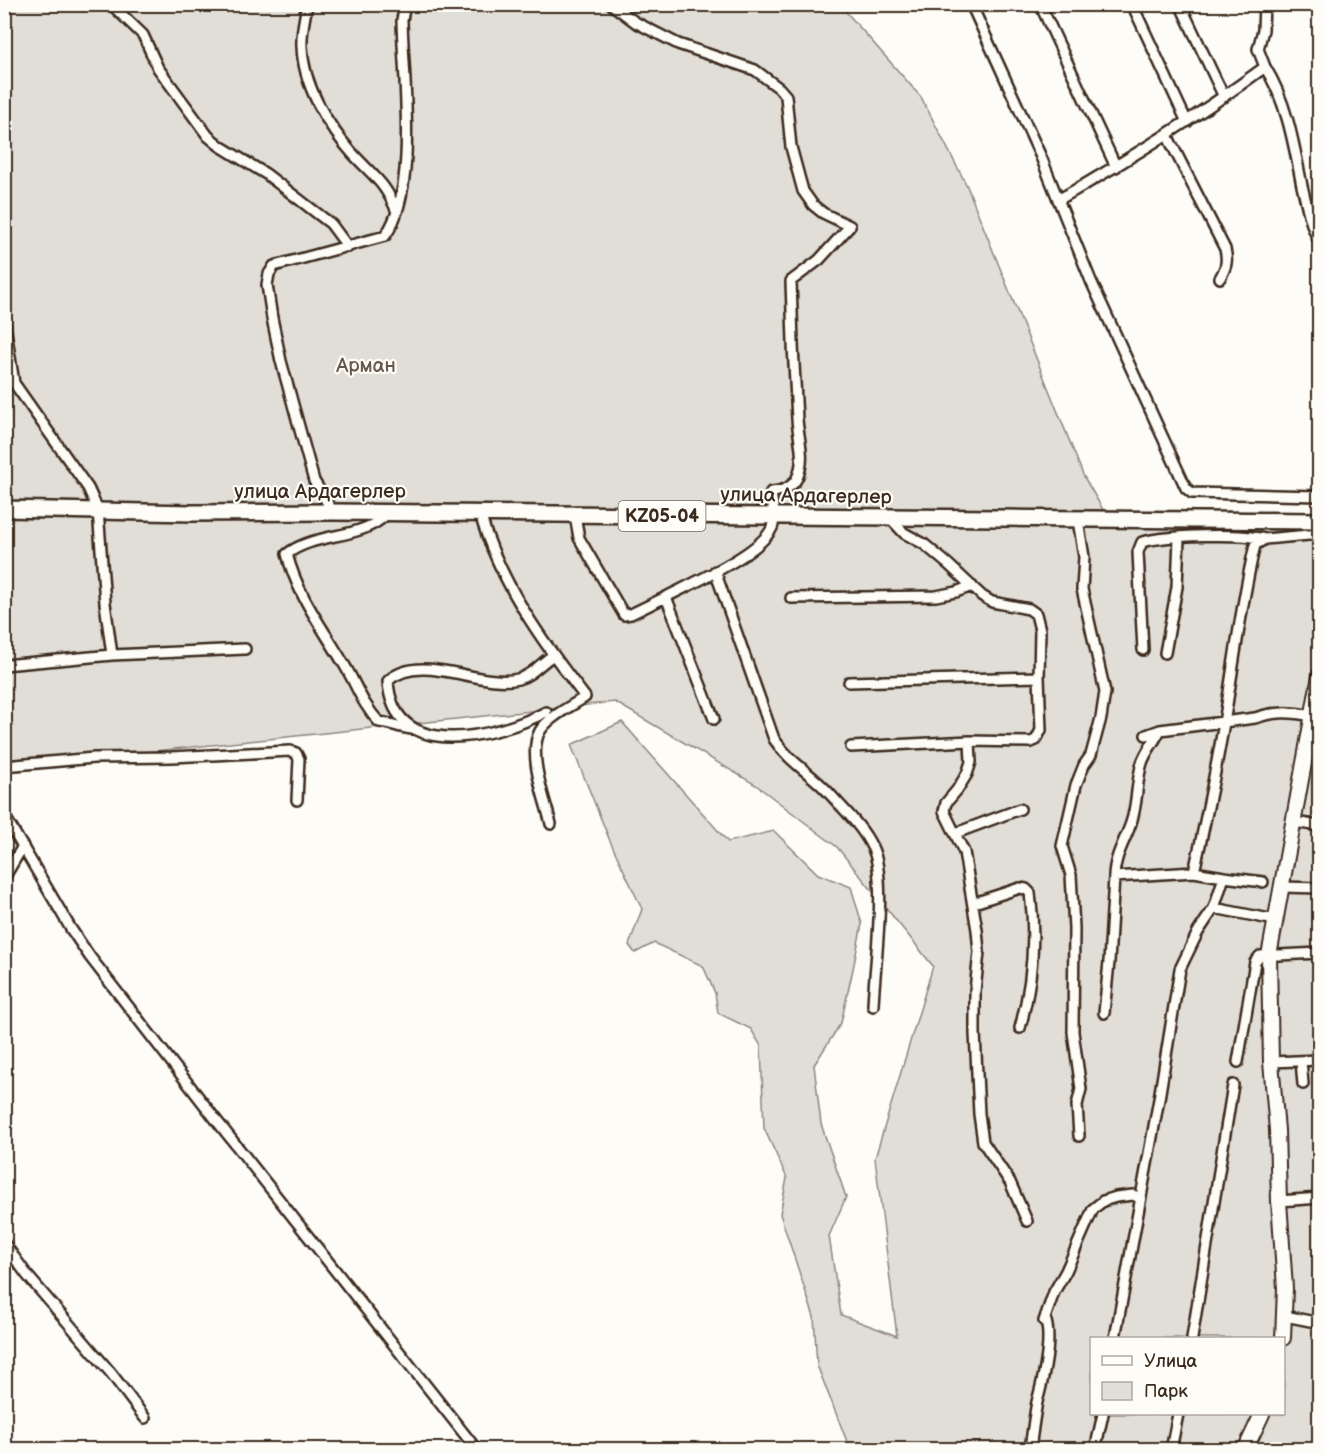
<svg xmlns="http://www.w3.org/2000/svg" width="1324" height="1454" viewBox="0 0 1324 1454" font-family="'Balsamiq Sans',sans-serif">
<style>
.green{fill:#e1ded7;stroke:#8e847a;stroke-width:1.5;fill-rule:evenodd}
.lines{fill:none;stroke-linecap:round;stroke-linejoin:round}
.street-casing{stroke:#3b2a1e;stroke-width:14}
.secondary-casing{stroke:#3b2a1e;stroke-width:18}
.primary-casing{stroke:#3b2a1e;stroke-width:20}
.street{stroke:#fdfcf7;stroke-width:9}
.secondary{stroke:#fdfcf7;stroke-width:14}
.primary{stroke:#fdfcf7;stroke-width:15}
.labels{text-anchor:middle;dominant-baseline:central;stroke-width:4.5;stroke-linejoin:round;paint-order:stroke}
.shield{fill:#fdfcf7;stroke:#75695f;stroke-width:1.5}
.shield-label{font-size:18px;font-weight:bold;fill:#3b2a1e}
.park-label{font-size:20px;fill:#64574c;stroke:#fdfcf7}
.street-label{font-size:20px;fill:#3b2a1e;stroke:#fdfcf7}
</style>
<rect width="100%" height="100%" fill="#fdfcf7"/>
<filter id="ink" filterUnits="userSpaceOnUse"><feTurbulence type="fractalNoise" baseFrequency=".0167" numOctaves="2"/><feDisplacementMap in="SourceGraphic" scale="12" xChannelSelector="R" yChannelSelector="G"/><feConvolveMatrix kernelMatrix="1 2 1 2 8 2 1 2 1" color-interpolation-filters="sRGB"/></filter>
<g filter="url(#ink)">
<path class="green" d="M5 5H840L921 97 967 186 1084 477 1109 520 1319 521V1449H850L817 1365 814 1317 780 1214 787 1178 764 1128 761 1046 751 1029 718 1013 715 993 703 966 654 943 635 953 629 945 642 909 610 841 571 745 622 722 728 842 774 831 818 874 851 887 862 924 853 969 841 1023 814 1065 821 1124 846 1197 829 1236 841 1315 897 1336 875 1158 933 966 837 847 756 785 615 702 5 767ZM1092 1338H1284V1414H1092Z"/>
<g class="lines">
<defs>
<path id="street" d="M111 4 143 35 158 68 208 136 220 146 266 174 331 224 348 247
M307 4C305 18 301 32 302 46 303 85 327 125 353 154 373 176 385 182 397 212
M611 4 635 22 678 44 755 70 779 88 786 96 791 147 803 191 813 205 823 213 850 226 819 260 791 281C792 327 794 373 797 419 798 436 805 456 799 473 795 487 784 491 771 492 772 503 776 514 773 525 766 551 691 584 666 597L714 719
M971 4 1041 157 1091 281 1186 488 1192 493 1320 496
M1040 4 1116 167
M1132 4 1187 122
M1180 4 1224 97
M1264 4 1263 30 1258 49 1265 67
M1167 135 1225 249C1228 261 1226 268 1220 278
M1058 200C1130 159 1198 116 1265 67 1287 102 1294 145 1302 186 1307 205 1310 225 1320 243
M4 318 14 383 88 488 98 510 105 603 112 655 245 649
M333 512 314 481 281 361 272 318 267 285 269 274 274 266 385 236C419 191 403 76 402 20L405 4
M388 513C361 541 317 531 287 554 298 597 323 628 345 666 357 686 362 704 379 722 391 723 400 728 412 729
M480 514C500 583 542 641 585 697 572 706 548 717 540 731 527 754 545 799 551 824
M575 515 579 538 624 615 631 614 666 597
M1078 520 1084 557 1082 589 1105 692 1101 718 1091 755 1084 765 1076 785 1062 846 1071 875 1074 928 1073 1032 1081 1089 1077 1105 1079 1136
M715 571 774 739C790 763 811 773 829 793 844 810 862 826 872 847 888 877 874 969 873 1006
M791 598 936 596 956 592 972 586
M1143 650 1138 552 1142 542C1169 535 1238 533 1265 539
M1165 653 1177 587 1179 538
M4 665 112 655
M849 682 1039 677 1040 630 1036 614 1029 609 992 602 982 596 949 565 924 544 904 533 890 518
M546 712C497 737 393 764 388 681 420 651 480 688 518 679 531 676 541 663 552 656
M1146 735 1160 730
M970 741 1031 742 1036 740 1041 730 1039 677
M851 747 970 741 971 762 967 774 957 790 946 803 944 811 964 852 977 930 979 952 975 991V1033L979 1114 983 1142 1010 1182 1027 1221
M4 766 94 758 172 757 290 751 296 753 299 759 297 800
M4 815 71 929 90 957 217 1121 477 1450
M1294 822 1320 826
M956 833 1020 809
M1194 872 1224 877 1214 908
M1114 877C1114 857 1125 841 1131 823 1138 803 1136 782 1142 763 1146 751 1155 741 1160 730L1255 718C1275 711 1291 712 1312 716
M1224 877 1263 882
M4 878 23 846
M1282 887 1320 888
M974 903 1020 888 1026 889 1030 893C1036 937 1032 984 1020 1028
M1104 1013 1109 962 1114 877 1194 872C1206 819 1217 765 1226 711 1235 655 1242 600 1255 545L1265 539 1320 534
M1301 1061 1303 1084
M1238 1062 1255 962 1260 956 1320 953
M1271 1062 1320 1060
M1279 1201 1320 1198
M4 1243 27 1275 111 1373 145 1418
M1285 1316 1320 1323
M1044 1321 1054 1292 1066 1271 1093 1209 1103 1201 1116 1197 1133 1195 1140 1198
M1115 1338 1159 1099 1180 969 1198 932 1214 908 1275 920
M1192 1338 1233 1085
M1030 1450C1032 1434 1034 1418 1037 1402 1043 1380 1053 1339 1045 1318
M1095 1450 1103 1414
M1171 1450 1178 1414"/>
<path id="secondary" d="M1283 1338 1285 1288 1279 1201 1277 1130 1271 1062 1269 956 1320 675
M1245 1450 1262 1414"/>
<path id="primary" d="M4 509 192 513 333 512 1320 521"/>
</defs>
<use href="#street" class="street-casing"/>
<use href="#secondary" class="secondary-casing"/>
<use href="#primary" class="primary-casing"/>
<use href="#street" class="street"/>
<use href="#secondary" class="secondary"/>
<use href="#primary" class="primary"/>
</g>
</g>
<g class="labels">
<rect class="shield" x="618.5" y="501" width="87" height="30" rx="4.5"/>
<g class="shield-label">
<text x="662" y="516">KZ05-04</text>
</g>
<g class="park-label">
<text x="366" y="366">Арман</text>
</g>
<g class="street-label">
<text x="320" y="492">улица Ардагерлер</text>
<text transform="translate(806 496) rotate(1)">улица Ардагерлер</text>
</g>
</g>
<rect width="1324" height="1454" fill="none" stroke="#fdfcf7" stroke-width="24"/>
<rect x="12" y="12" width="1300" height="1430" fill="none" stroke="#3b2a1e" stroke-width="2" filter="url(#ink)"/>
<rect x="1090" y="1337" width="195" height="78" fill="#fdfcf7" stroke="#afa8a0" stroke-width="1.5"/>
<rect x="1102" y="1356" width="30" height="9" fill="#fdfcf7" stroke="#afa8a0" stroke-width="1.5"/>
<text x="1144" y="1367" font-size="18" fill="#3b2a1e">Улица</text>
<rect x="1102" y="1382" width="30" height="18" fill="#e1ded7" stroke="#afa8a0" stroke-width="1.5"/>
<text x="1144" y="1397" font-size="18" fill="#3b2a1e">Парк</text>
</svg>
